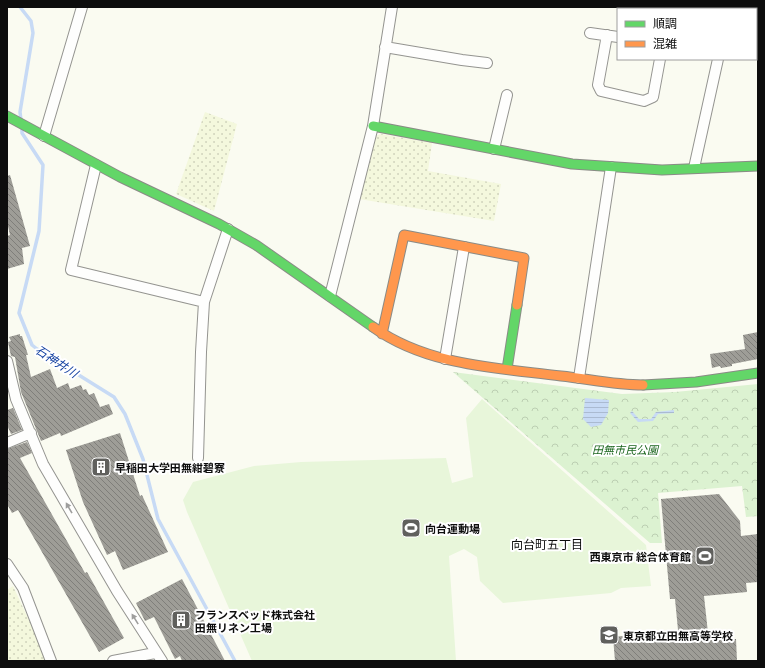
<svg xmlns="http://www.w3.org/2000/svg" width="765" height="668" viewBox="0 0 765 668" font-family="'Playfair Display','Noto Sans JP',serif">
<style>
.farmland{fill:url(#farmland-dots)}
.park{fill:url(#park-crowns)}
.pitch{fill:#e8f6da}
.water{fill:url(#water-rules)}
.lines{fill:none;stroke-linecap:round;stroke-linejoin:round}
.stream{stroke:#c7daf5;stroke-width:3.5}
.building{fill:url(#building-back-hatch)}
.street-casing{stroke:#949490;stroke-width:12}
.fast-casing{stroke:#8a8b86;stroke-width:11}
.slow-casing{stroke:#8a8b86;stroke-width:11}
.street{stroke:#fefefd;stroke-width:10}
.fast{stroke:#63d668;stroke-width:9}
.slow{stroke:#ff974d;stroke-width:9}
.oneway{fill:#9e9e9d}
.labels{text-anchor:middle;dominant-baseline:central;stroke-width:4;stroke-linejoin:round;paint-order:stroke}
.park-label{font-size:11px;font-style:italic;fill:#1c661f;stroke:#fff}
.poi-label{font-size:11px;font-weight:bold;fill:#0d0d0d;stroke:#fff;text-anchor:start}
.water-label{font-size:12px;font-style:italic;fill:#1441a1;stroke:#fff}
.neighbourhood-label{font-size:12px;fill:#0d0d0d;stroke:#fff}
</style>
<defs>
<pattern id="farmland-dots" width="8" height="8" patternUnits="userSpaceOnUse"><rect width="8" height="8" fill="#f4f8dd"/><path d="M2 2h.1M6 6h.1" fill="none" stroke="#d0d3bc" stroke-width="1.8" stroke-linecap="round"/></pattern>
<pattern id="park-crowns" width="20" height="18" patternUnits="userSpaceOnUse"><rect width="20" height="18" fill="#dcf2d1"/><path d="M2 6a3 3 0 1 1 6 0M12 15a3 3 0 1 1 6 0" fill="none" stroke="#bcceb2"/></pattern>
<pattern id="water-rules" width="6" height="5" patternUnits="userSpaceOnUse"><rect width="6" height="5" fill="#c7daf5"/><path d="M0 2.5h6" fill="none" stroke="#aabad1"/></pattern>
<pattern id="building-back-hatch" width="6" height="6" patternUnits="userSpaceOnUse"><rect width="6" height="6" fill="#9e9d97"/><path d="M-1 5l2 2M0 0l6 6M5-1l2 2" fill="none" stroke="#7f7e7a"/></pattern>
</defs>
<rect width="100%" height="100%" fill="#fafbf1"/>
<path class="farmland" d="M205 112 237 124 214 211 176 194Z
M381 134 432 143 428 171 501 184 494 221 359 199 375 136Z
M13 586 48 661H7V590Z"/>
<path class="park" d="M453 372 622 394 675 392 758 384V516L746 517 742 486 658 493 662 543H650Z"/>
<path class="pitch" d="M482 399 646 545 651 586 621 588 611 593 503 603 480 581 477 557 464 549 449 556 456 661H252L187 512 183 500 193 482 254 466 301 462 446 458 452 483 473 477 466 418Z"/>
<path class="water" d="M585 398 609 400 608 413 601 425 591 427 583 419Z
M674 410V413L658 414 653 421 638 422 630 413 632 411 639 419H651L656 412Z"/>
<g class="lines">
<path class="stream" d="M20 7 31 21 33 33 20 112 21 120
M22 128V133L43 165 39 231 19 313 32 345 37 349 114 397 125 414 143 459 158 519 235 661"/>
</g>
<path class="building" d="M10 175 30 246 22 248 24 264 7 269V236L10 235 7 222V176Z
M758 332V359L732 364V366L721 368 720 366 712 368 710 354 745 349 743 335Z
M20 334V336H22L28 355H26L31 377 50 369 57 388 68 383 70 389 81 385 83 390 86 389 89 395 94 393 100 407 109 404 113 414 61 436 60 433 41 441 21 392 15 357 11 356 8 342 11 341 9 337Z
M13 408 22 430 11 434 7 425V410Z
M120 433 140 496 142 495 168 552 123 570 115 551 107 555 83 502 66 450Z
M27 442 32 453 20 458 85 573 87 572 124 638 99 652 18 510 12 513 7 504V449Z
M719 494 740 521 741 536 758 534V582L746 583 747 592 704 596 708 633 719 632 720 640 736 639 737 661H615L613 637 678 630 675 599H670L661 499Z
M182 579 225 661H182L180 656 175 659 154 617 145 621 136 603Z"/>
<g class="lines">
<defs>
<path id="street" d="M590 33 618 37
M607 35 598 85 601 91 644 101 653 97 660 59
M385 47 462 60 487 63
M44 136 82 7
M494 149 507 95
M96 165 71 270 204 302
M694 168 718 59
M330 296 373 126 392 7
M445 359 464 247
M7 361 16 399 43 464 117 591 162 661
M579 378 611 167
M7 443 31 433
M198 458 201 352 204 302 228 229
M7 564 23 588 51 661
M113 661 155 653"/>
<path id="fast" d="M7 116 120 177 219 224 256 245 373 327
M373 126 572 164 662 170 758 166
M507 369 517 305
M643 385 696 382 758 373"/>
<path id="slow" d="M373 327C427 366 498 368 561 376 589 379 615 385 643 385
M382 334 404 235 524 258 517 305"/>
</defs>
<use href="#street" class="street-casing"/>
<use href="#fast" class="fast-casing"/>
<use href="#slow" class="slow-casing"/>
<use href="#street" class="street"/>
<use href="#fast" class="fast"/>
<use href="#slow" class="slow"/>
</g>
<defs><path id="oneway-solid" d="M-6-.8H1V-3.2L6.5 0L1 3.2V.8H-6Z"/></defs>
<g class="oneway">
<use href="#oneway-solid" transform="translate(69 508) rotate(-120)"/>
<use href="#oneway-solid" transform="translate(135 619) rotate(-122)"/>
</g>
<defs>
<symbol id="building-square" viewBox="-11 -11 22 22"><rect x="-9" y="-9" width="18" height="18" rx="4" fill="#60605d" stroke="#fff"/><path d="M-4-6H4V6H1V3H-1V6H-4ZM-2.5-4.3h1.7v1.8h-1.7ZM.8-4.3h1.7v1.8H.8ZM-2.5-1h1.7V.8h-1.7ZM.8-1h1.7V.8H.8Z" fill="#fff"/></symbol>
<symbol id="stadium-square" viewBox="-11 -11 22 22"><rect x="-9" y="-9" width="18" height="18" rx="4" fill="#60605d" stroke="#fff"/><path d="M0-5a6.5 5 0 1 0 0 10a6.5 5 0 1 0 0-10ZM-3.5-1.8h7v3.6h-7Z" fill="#fff"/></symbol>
<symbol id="school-square" viewBox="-11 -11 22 22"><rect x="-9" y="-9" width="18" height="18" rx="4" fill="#60605d" stroke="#fff"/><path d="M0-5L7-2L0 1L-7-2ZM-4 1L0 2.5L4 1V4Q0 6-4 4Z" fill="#fff"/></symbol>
</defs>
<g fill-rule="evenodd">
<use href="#building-square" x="90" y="456" width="22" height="22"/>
<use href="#stadium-square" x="400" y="517" width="22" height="22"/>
<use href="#stadium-square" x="694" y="545" width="22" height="22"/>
<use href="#building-square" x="170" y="609" width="22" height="22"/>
<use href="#school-square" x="598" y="624" width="22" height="22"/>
</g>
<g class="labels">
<g class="park-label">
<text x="625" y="449">田無市民公園</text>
</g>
<g class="poi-label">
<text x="115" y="467">早稲田大学田無紺碧寮</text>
<text x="425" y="528">向台運動場</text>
<text x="691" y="556" text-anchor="end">西東京市 総合体育館</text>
<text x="195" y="614">フランスベッド株式会社<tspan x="195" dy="13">田無リネン工場</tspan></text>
<text x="623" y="635">東京都立田無高等学校</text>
</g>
<g class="water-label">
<text transform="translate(57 361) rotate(33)">石神井川</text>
</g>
<g class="neighbourhood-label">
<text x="547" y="544">向台町五丁目</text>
</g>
</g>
<rect width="765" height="668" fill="none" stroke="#0d0d0d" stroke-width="16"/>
<rect x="617" y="8" width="140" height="52" fill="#ffffff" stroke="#9e9e9e"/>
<rect x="625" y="21" width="20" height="6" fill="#63d668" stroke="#9e9e9e"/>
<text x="653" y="28" font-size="12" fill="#0d0d0d">順調</text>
<rect x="625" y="41" width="20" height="6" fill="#ff974d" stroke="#9e9e9e"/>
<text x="653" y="48" font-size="12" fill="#0d0d0d">混雑</text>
</svg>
